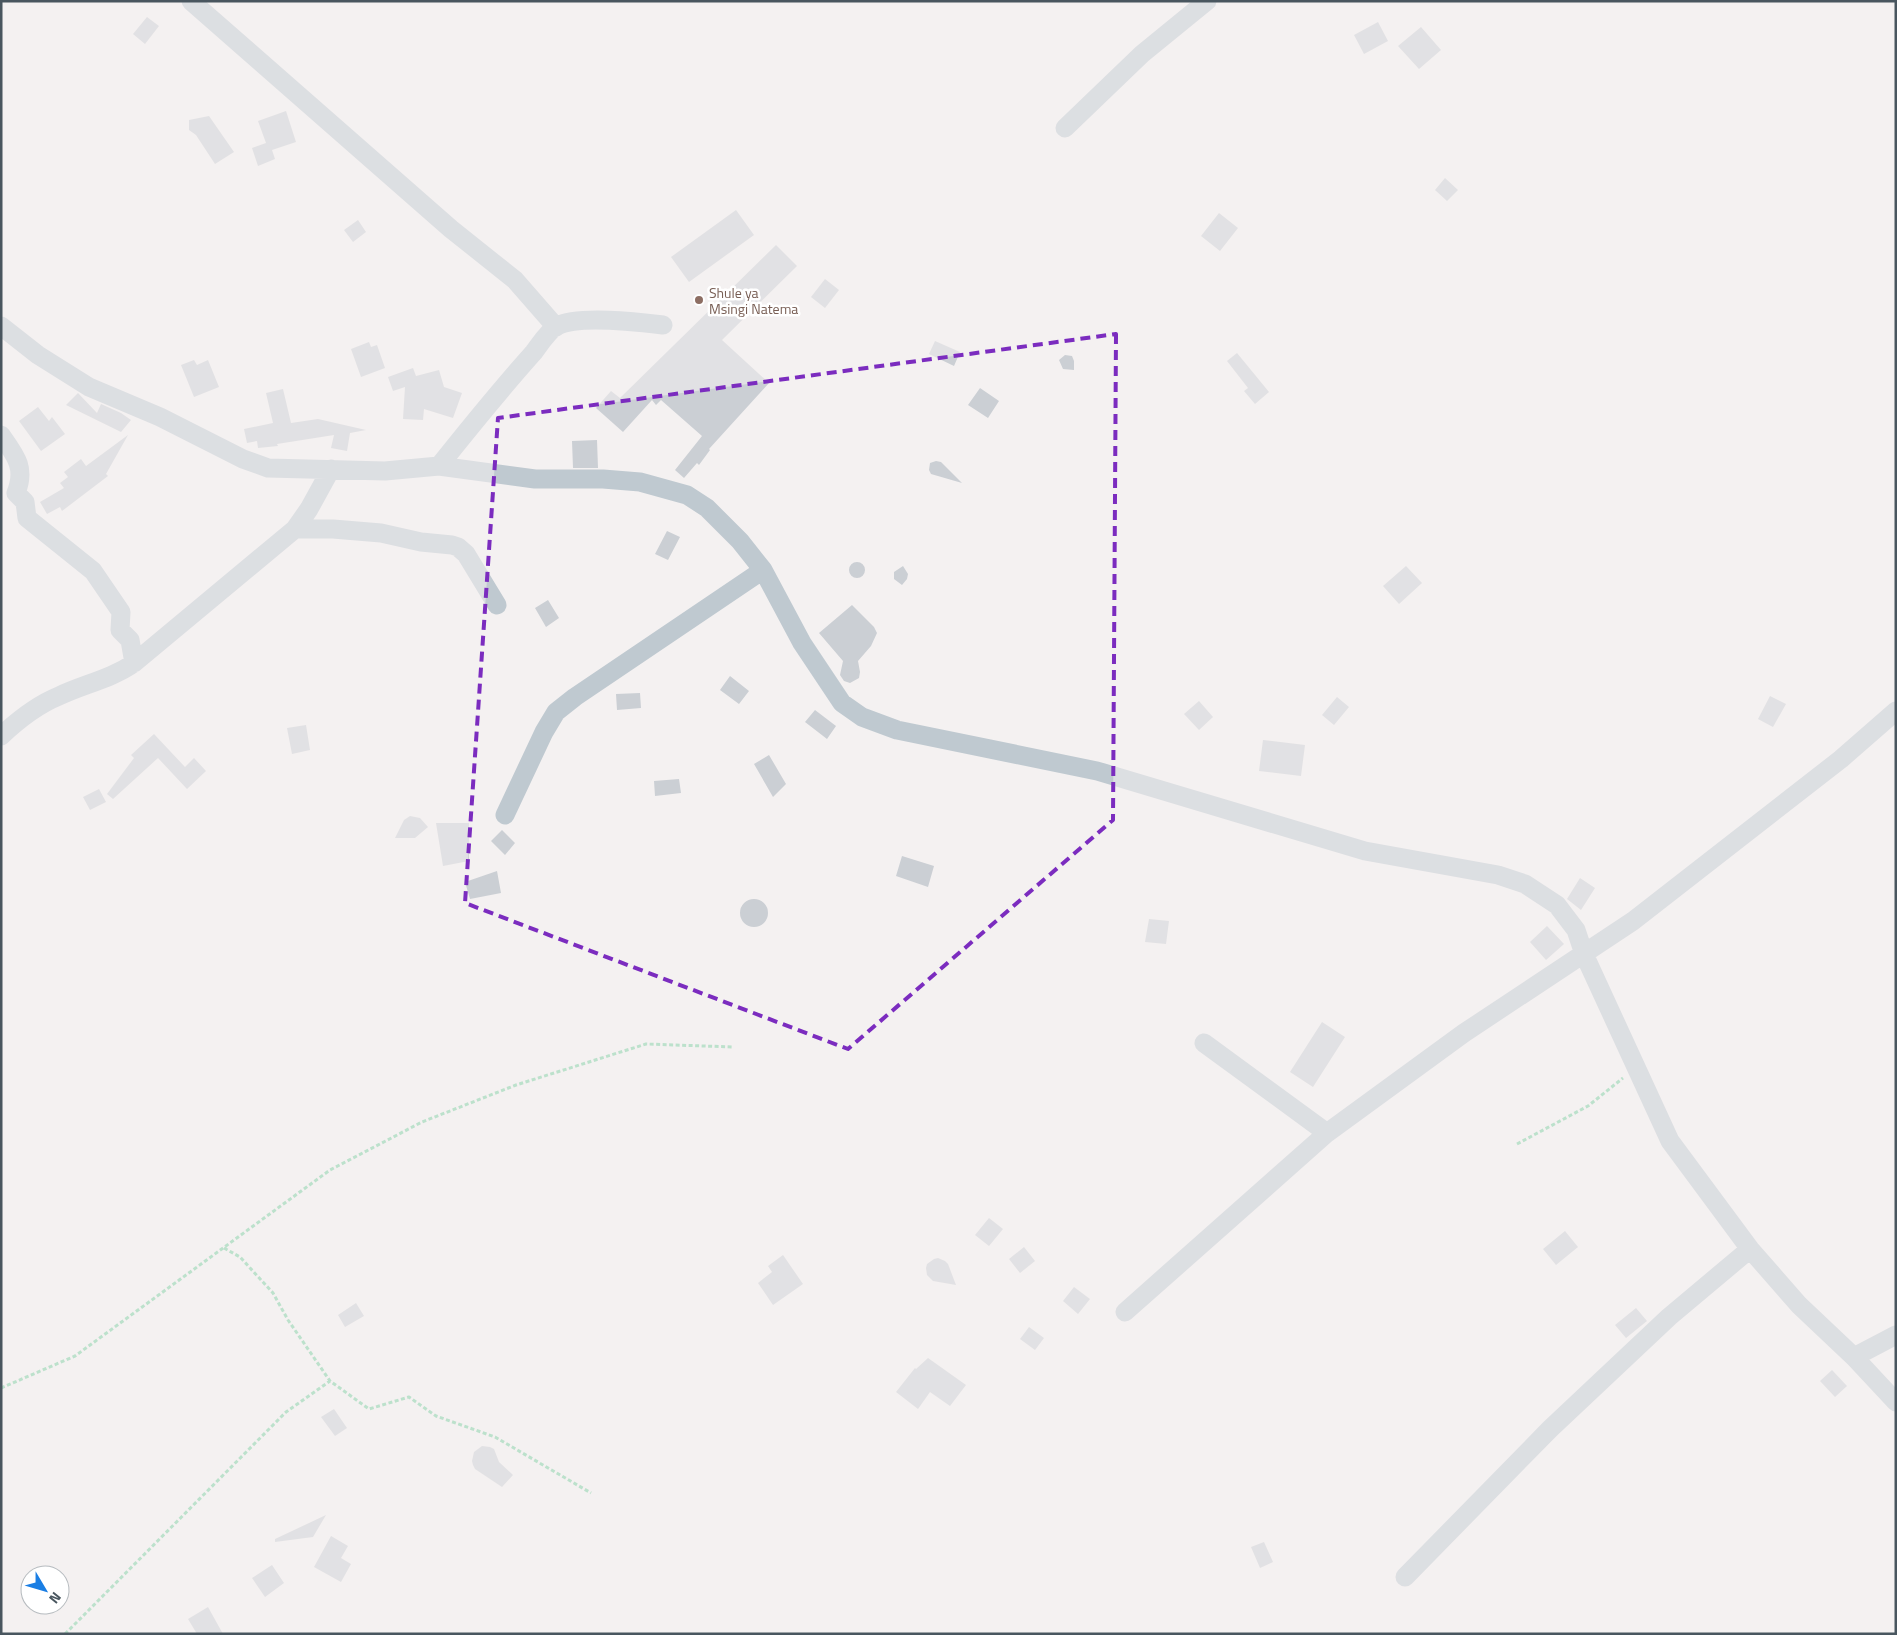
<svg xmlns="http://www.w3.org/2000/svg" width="1897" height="1635" viewBox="0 0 1897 1635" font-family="'Titillium Web',sans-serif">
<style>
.building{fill:#cbcfd4}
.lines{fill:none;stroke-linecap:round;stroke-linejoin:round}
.path{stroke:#79ce9f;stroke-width:3;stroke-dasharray:4 2.5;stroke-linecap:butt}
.street{stroke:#bfc9d0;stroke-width:19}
.marked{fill:none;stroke:#7b2cbf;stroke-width:4;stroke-dasharray:10 6;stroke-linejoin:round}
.education-dot{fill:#8d6e63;stroke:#fff;stroke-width:2}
.labels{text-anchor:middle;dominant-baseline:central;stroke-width:5;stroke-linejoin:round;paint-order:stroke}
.education-label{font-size:14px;fill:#785e54;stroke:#fff;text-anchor:start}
</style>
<rect width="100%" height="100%" fill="#f4f1f1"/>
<path class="building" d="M147 17 159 26 145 44 133 34Z
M1378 22 1388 41 1364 54 1354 35Z
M1421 27 1441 50 1419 69 1398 46Z
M286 111 296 142 272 150 275 159 258 166 252 148 266 143 258 121Z
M209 116 234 152 215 164 196 135 189 130V120Z
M1445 178 1458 190 1447 201 1435 190Z
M736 210 754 235 689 282 671 257Z
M1219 213 1238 228 1220 251 1201 236Z
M358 220 366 232 353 242 344 230Z
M776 245 797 266 722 340 769 383 709 449 710 450 699 465 697 463 684 478 675 470 702 436 661 400 656 405 652 400 623 432 596 408 611 391 620 398Z
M825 279 839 290 825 308 811 297Z
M935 341 960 352 954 366 929 354Z
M369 342 371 347 377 345 385 368 361 377 351 349Z
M1237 353 1269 392 1255 404 1244 391 1248 388 1227 361Z
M1065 355 1072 356 1074 361V370L1063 369 1059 360Z
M194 360 197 365 208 360 219 387 194 397 181 365Z
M413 368 416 376 439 370 444 387 462 393 453 418 424 409 423 420 403 419 405 387 393 391 388 377Z
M980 388 999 401 988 418 968 405Z
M283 389 291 423 318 419 366 430 350 433 347 451 331 448 334 435 277 444 278 446 258 448 257 441 247 443 244 429 273 423 266 393Z
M78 393 97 413 101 404 121 413 131 420 121 432 66 405Z
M38 407 49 421 52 417 65 434 41 451 19 421Z
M128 435 106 474 108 476 62 511 60 507 47 514 40 502 64 488 60 483 68 477 64 472 81 459 86 466Z
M597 440 598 468H573L572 441Z
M936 461 941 462 962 483 931 474 929 470 930 463Z
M667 531 680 537 668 560 655 554Z
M849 570a8 8 0 1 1 16 0a8 8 0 1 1-16 0Z
M903 566 908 574 907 579 902 585 894 579V572Z
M1406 566 1422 583 1399 604 1383 586Z
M548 600 559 618 546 627 535 608Z
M852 605 874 627 877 633 871 646 858 661 860 672 859 678 850 683 844 681 840 675 843 661 819 633Z
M730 676 749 691 739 704 720 690Z
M640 693 641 708 617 710 616 694Z
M1770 696 1786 704 1773 727 1758 719Z
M1337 697 1349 707 1334 725 1322 715Z
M1199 701 1213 717 1199 730 1184 714Z
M815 710 836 726 827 739 805 722Z
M306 725 310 750 292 754 287 728Z
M154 734 185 767 194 758 206 771 187 789 158 758 113 799 107 794 134 758 131 755Z
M1263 740 1305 745 1301 776 1259 771Z
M769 755 786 784 773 797 754 764Z
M679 779 681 793 655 796 654 781Z
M99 789 106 802 90 810 83 797Z
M410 816 420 818 428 827 415 838H395L404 820Z
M436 823H469V861L443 866Z
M502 830 515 843 505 855 491 841Z
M902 856 934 866 928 887 896 876Z
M497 871 501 893 470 899 465 882Z
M1580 878 1595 888 1581 910 1567 899Z
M740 913a14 14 0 1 1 28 0a14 14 0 1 1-28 0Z
M1149 919 1169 921 1166 944 1145 942Z
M1547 926 1564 944 1546 960 1530 942Z
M1322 1022 1345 1037 1313 1087 1290 1072Z
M989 1218 1003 1229 989 1246 975 1235Z
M1565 1231 1578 1247 1556 1265 1543 1249Z
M1024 1247 1035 1261 1020 1273 1009 1259Z
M783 1255 803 1284 773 1305 758 1283 772 1272 768 1266Z
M938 1258 945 1261 948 1264 956 1285 933 1281 927 1275 926 1268 927 1264 934 1259Z
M1074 1287 1090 1299 1078 1314 1063 1301Z
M356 1303 364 1316 345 1327 338 1315Z
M1636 1308 1647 1321 1626 1338 1615 1325Z
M1029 1327 1044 1338 1035 1350 1020 1339Z
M928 1358 966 1385 950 1406 930 1392 918 1409 896 1392 915 1368 916 1369Z
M1832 1370 1847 1386 1835 1397 1820 1381Z
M334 1409 347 1428 335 1436 321 1417Z
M482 1446 490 1447 494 1449 499 1462 513 1475 502 1487 475 1469 473 1465 472 1461 474 1452Z
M326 1515 313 1537 275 1542V1539Z
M331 1536 348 1546 341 1558 351 1564 341 1582 314 1567Z
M1264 1542 1273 1562 1260 1568 1251 1547Z
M272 1565 284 1583 265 1597 252 1578Z
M208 1607 223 1634H197L188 1619Z"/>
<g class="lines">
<path class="path" d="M1517 1144 1588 1106 1623 1078
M224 1248 240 1257 273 1293 288 1320 330 1381 369 1409 409 1397 436 1416 495 1437 591 1493
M1 1388 75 1356 330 1170 422 1122 516 1085 646 1044 733 1047
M65 1634 286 1412 330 1381"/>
<path class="street" d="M191 1 451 229 515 280 556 327
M1065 128 1142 54 1207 1
M1 326 38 355 89 387 160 417 243 459 268 468 385 471 439 466 535 479H603L640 482 687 495 707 508 740 541 763 570 802 643 842 703 862 717 897 730 1097 771 1365 851 1498 875 1525 884 1557 905 1576 930 1584 954 1670 1141 1750 1249 1799 1305 1854 1357 1896 1402
M1 435C16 456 26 468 16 493L25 502 27 518 93 571 121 612 120 630 130 640 134 663
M439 466C470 427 501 389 534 352 540 344 548 331 557 326 578 315 638 322 663 325
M295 529H333L381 533 421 542 452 545 458 547 466 554 497 605
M1 736C18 720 37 705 59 696 84 684 111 679 134 663L295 529 309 509 331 469
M505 815 544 732 556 712 575 697 763 570
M1204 1043 1327 1133
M1125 1312 1327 1133 1464 1033 1633 921 1841 759 1896 711
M1854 1357 1896 1335
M1405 1577 1550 1429 1669 1317 1750 1249"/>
</g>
<path d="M0 0H1897V1635H0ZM1116 334 1113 820 848 1049 465 903 498 418Z" fill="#f4f1f1" fill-opacity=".55" fill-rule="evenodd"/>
<path class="marked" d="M1116 334 1113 820 848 1049 465 903 498 418Z"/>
<circle class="education-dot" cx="699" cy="300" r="5"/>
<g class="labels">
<g class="education-label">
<text x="709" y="292">Shule ya<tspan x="709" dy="16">Msingi Natema</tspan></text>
</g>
</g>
<rect width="1897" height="1635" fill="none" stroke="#49565f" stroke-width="5"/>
<g transform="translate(45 1590) rotate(128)"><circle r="24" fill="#ffffff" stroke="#b6bbbf"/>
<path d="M0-4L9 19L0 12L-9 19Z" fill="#1a7ee4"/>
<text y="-8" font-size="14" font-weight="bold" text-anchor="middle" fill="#49565f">N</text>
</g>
</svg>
